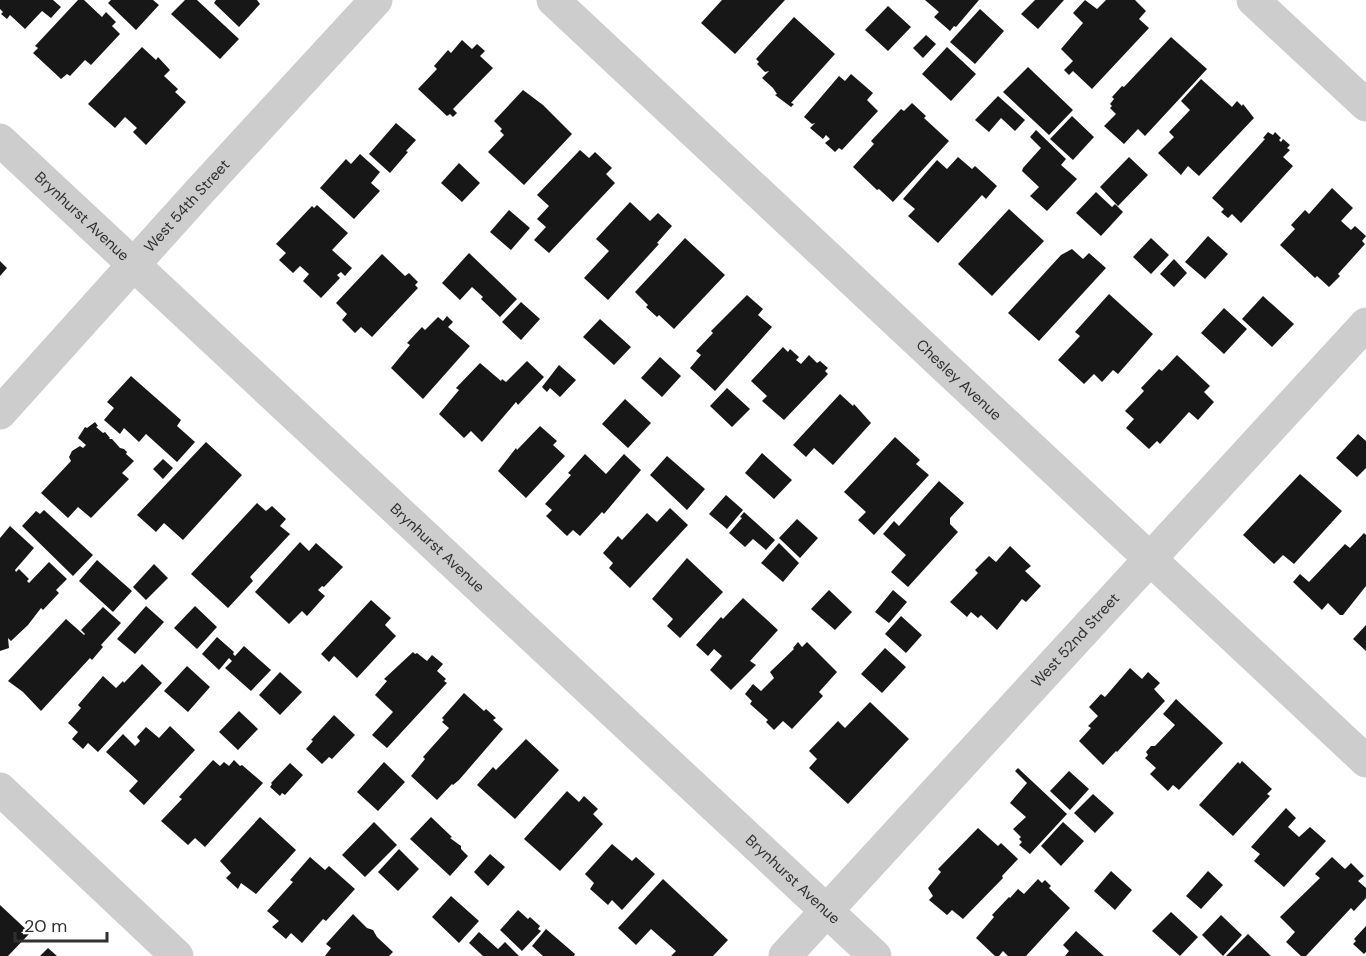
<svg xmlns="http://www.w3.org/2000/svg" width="1366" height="956" viewBox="0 0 1366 956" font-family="'DM Sans',sans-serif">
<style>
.building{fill:#171717}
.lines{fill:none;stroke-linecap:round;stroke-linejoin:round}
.minor{stroke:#cdcdcd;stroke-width:33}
.labels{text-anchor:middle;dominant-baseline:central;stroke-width:6;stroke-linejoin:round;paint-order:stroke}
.street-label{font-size:15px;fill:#303030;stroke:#fff}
</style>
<rect width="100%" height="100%" fill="#fff"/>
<path class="building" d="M0 0H53L61 7 51 18 42 11 25 29 10 15 7 19 1 14 3 12 0 9Z
M78 0H84L102 17 106 12 116 22 112 26 120 34 91 65 85 60 70 76 67 74 61 79 33 53 38 48 35 46Z
M111 0H153L159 5 136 30 108 3Z
M185 0H197L239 39 220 59 171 14Z
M216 0H257L260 4 239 27 214 3Z
M722 0H785L735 54 701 23Z
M925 0H979L956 27 954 26 950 31 934 17 939 12Z
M1035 0H1064L1038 29 1021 14Z
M1085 0 1097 9 1106 0H1135L1146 11 1139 19 1149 28 1092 89 1073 71 1069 75 1064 70 1073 61 1061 49 1083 23 1073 13Z
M888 6 911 27 888 51 865 30Z
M980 9 1004 31 975 64 950 42Z
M794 17 835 54 791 103 794 104 791 107 775 95 777 94 773 88 762 78 769 71 765 72 757 64 759 62 756 59Z
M926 35 936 44 923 58 913 48Z
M1171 37 1207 69 1145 136 1138 129 1124 144 1104 126 1116 114 1110 108 1112 106 1110 104 1114 99 1112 97 1122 86 1124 87Z
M462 40 472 49 477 44 485 51 480 56 493 68 453 109 457 113 453 117 450 114 447 116 418 89 437 69 434 66 448 50 451 53Z
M142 47 156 60 158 57 170 70 164 76 178 89 175 92 186 102 146 145 133 132 137 128 125 117 115 128 88 104Z
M947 47 976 74 951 101 922 74Z
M1028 67 1073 110 1049 135 1003 92Z
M851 74 873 93 867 100 878 111 842 150 839 148 835 152 825 143 830 139 826 135 823 139 810 128 815 123 812 124 804 117 839 76 845 81Z
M1201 79 1232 107 1237 101 1242 106 1243 104 1254 118 1199 176 1188 166 1181 175 1158 153 1174 137 1169 132 1190 110 1181 101Z
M523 90 543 105 572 134 524 185 488 152 504 135 500 131 502 129 494 121Z
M998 96 1025 120 1015 131 1001 118 989 132 975 120Z
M912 103 926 116 924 118 949 141 893 202 879 189 877 190 853 167 874 144 871 141 901 109 904 111Z
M1072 116 1094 137 1073 160 1050 139Z
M396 123 416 140 406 151 408 152 390 173 369 154Z
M1036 130 1066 159 1061 165 1077 179 1047 211 1030 196 1039 187 1022 171 1023 168 1041 148 1030 137Z
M1268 132 1273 135 1275 132 1281 138 1279 140 1281 142 1283 139 1290 145 1287 148 1290 150 1283 157 1293 166 1241 223 1232 214 1228 218 1221 212 1224 209 1212 198 1265 139 1263 138Z
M580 150 589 158 595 152 612 168 606 174 615 183 549 253 534 240 546 227 537 219 549 206 537 195Z
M360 154 380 172 371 183 380 191 354 219 320 188 346 159 351 164Z
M958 157 972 169 975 166 997 186 986 199 982 195 938 243 908 216 915 209 903 199 937 160 947 169Z
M1129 157 1148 175 1118 206 1100 187Z
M459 163 480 183 462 202 441 183Z
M1332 188 1353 208 1341 221 1351 230 1355 226 1366 236 1362 241 1365 244 1338 274 1340 276 1329 287 1317 276 1315 278 1280 245 1295 229 1291 225 1305 210 1309 214Z
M1096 192 1112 207 1115 204 1123 212 1101 236 1076 213Z
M630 202 650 221 658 213 672 226 657 243 659 244 608 300 584 278 609 251 596 239Z
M317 205 348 233 332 250 352 268 345 276 341 272 337 275 340 278 321 298 303 281 309 274 300 266 293 273 279 260 286 253 276 244 312 206 314 208Z
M1009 209 1044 241 992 296 958 264Z
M509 210 530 228 511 250 490 232Z
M1208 236 1228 254 1205 279 1185 262Z
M685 238 725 275 674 329 659 315 657 317 646 307 648 305 635 292Z
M1151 238 1169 255 1151 274 1133 257Z
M1072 249 1083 259 1089 253 1106 268 1039 341 1008 313 1061 255Z
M469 253 517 299 500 317 481 299 483 297 472 287 460 300 442 283Z
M382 254 405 276 409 273 418 282 415 285 418 288 372 337 361 327 355 333 342 320 347 314 336 303Z
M1174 259 1187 273 1174 287 1160 274Z
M0 261 7 268 0 276Z
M1109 294 1153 334 1118 374 1113 370 1102 382 1094 374 1084 384 1058 360 1080 336 1075 332Z
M747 295 763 309 758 315 772 327 715 391 690 368 701 355 696 351 713 333 711 331Z
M1263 296 1294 324 1272 347 1242 319Z
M521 302 540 319 521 340 502 322Z
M1224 308 1247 329 1224 354 1201 333Z
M447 316 453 322 448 327 470 346 423 399 391 368 410 345 407 343 422 327 425 330 438 317 443 321Z
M600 319 631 347 614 365 583 337Z
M783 347 788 352 790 349 799 357 796 360 801 364 809 355 817 363 820 361 828 368 825 371 828 374 784 420 762 401 767 396 751 381Z
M1177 355 1210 386 1204 392 1214 402 1198 420 1189 412 1160 444 1157 441 1149 449 1126 428 1134 419 1125 411 1144 391 1141 388 1159 369 1162 371Z
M660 357 681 376 662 397 641 378Z
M527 361 544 377 518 405 516 402 482 442 471 431 464 438 439 414 459 390 456 388 480 363 501 381 502 379 506 382Z
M559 365 576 380 560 397 550 388 547 392 542 387Z
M131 376 181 420 177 426 195 442 177 462 146 434 139 442 124 428 120 434 104 420 114 408 107 402Z
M727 388 750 409 732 427 710 406Z
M840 394 853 406 854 404 871 423 833 465 814 448 806 457 793 445Z
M625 399 651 423 628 448 602 424Z
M95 422 98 426 96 427 103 433 105 432 110 438 109 439H112L120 448 124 449 127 452 126 454 134 461 122 473 129 479 91 518 78 507 68 518 41 493 71 461 69 457 72 451 80 446 83 448 86 445 78 438 85 427 87 428Z
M540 426 557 441 553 445 565 456 526 498 498 471 516 448 517 450Z
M1358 434 1366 441V468L1357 477 1336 458Z
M895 437 920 460 916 464 929 475 874 535 858 520 866 512 844 492Z
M206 442 242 475 183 540 164 523 156 532 137 515Z
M762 453 792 480 774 499 745 473Z
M585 454 606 474 624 454 641 470 604 514 602 512 580 536 573 530 567 536 546 516 552 510 545 504 571 475 568 473Z
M667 456 705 489 687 510 650 475Z
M163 459 173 468 163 479 153 469Z
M1300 474 1342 511 1294 564 1283 555 1274 564 1243 535Z
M939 481 964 503 950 518V524L958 532 908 587 891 572 906 555 883 534 894 521 899 526Z
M726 495 743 510 727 529 709 514Z
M257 503 266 511 272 506 286 519 280 526 290 534 250 577 253 581 228 608 191 574Z
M670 508 688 525 630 588 609 568 613 563 603 553 618 536 622 540 647 513 657 522Z
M44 510 93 555 73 576 22 526 36 511 40 514Z
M744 512 775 540 766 550 753 539 745 547 729 533 742 518 740 517Z
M797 519 818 538 800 558 779 538Z
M10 526 34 548 15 570 16 572 19 569 29 579 27 581 29 583 49 562 67 579 56 590 59 593 43 610 41 608 28 625 11 641 8 638 9 648 0 651V538Z
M1364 533 1366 535V586L1343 615H1340L1328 603 1322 610 1293 582 1300 574 1309 582 1345 544 1350 548Z
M300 542 309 551 316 543 343 567 324 587 322 586 318 590 325 596 307 616 302 611 289 624 255 592Z
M779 543 799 563 783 582 761 563Z
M1010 546 1031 566 1025 571 1041 586 1026 602 1022 599 997 630 981 615 978 618 971 612 967 617 950 602 978 573 975 570 989 556 996 562Z
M687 558 723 592 680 638 667 626 673 619 652 599Z
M97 560 132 591 113 612 79 581Z
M154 564 168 578 146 600 133 587Z
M829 590 852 612 835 630 811 609Z
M893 590 907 602 889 623 875 612Z
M743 598 778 630 750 661 756 665 731 690 710 670 722 656 714 649 708 656 696 645 721 617 723 619Z
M371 600 391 618 385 625 396 636 357 678 334 656 329 662 321 654Z
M146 606 164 622 135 654 117 639Z
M195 606 217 627 197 649 174 628Z
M103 607 121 623 101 645 103 647 92 660 90 658 41 711 23 692 8 681 66 619 84 635 85 634 81 630Z
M901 616 922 635 906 653 885 634Z
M1366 625V651L1353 639Z
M217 637 234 652 233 654 235 656 244 646 271 670 251 691 225 668 232 661 229 658 219 670 202 654Z
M798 642 802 647 807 642 837 672 819 692 823 696 792 729 783 721 774 730 766 722 768 720 750 704 752 701 745 694 753 684 761 691 774 678 770 672 794 649 793 648Z
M885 648 906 667 882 693 861 674Z
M413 652 415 654 417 653 427 661 432 655 443 664 437 671 446 679 444 681 447 683 387 748 372 735 393 712 375 695 387 681 384 679Z
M142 664 162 683 98 752 88 743 83 749 72 739 78 732 68 723 81 708 78 705 103 676 116 688 123 681 124 683Z
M187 666 210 687 188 712 164 691Z
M1130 668 1142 679 1148 672 1160 683 1154 689 1165 701 1117 752 1116 751 1103 765 1079 741 1091 728 1088 726 1098 716 1089 707 1101 694 1105 697Z
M280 672 302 692 280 715 259 695Z
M464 693 484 711 486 709 496 718 493 720 503 729 459 780 453 785 452 784 437 800 411 776 425 759 423 757 449 728 442 722 444 720 442 718Z
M1176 699 1223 743 1179 790 1173 785 1168 791 1150 774 1156 768 1145 758 1148 755 1146 752 1151 746H1155L1175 725 1163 714Z
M870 702 909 739 848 804 809 768 817 759 809 751 838 721 845 728Z
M239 711 258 729 238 750 219 732Z
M334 715 355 735 332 759 329 757 322 764 306 749 313 741 311 740Z
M170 726 195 750 144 805 129 791 138 781 106 752 123 734 135 746 140 741 137 737 146 727 159 738Z
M526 739 559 770 515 819 477 785 493 767 496 770Z
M213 760 220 766 224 762 229 766 234 760 240 766 242 765 263 783 205 847 195 838 188 845 161 821 182 799 179 797Z
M1242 761 1272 789 1267 794 1270 796 1233 836 1199 805 1238 762 1240 764Z
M384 762 405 782 378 811 357 792Z
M290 763 303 775 285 795 282 793 280 796 270 787 272 784 271 783Z
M1018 768 1067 814 1030 854 1019 845 1022 842 1019 839 1021 837 1013 829 1026 817 1010 803 1027 783 1015 771Z
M1069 771 1089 789 1070 810 1050 791Z
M567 791 579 802 584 796 598 809 593 814 603 824 560 871 524 839Z
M1093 794 1114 813 1095 833 1074 813Z
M1286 808 1296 818 1288 827 1299 837 1310 827 1326 841 1284 887 1254 861 1260 854 1251 847Z
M260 817 296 850 256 894 241 883 238 889 226 878 231 873 220 861Z
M431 817 452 837 450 838 461 846V849L468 856 450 876 410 839Z
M374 822 397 845 365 877 342 855Z
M1063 822 1084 841 1061 866 1041 846Z
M978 828 998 846 1001 843 1018 859 1002 876 1003 878 963 919 952 910 947 915 929 900 933 896 928 888 941 872 938 869Z
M612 844 632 861 636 857 655 874 622 910 612 900 608 905 590 889 594 883 585 874Z
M399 849 419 869 398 891 378 872Z
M490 854 505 867 488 886 474 872Z
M310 857 325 870 329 866 355 889 326 921 323 919 302 943 291 933 286 939 272 927 279 921 267 911 293 882 290 880Z
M1332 857 1345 869 1351 863 1364 876 1358 881 1366 888V898L1354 911 1351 908 1306 956H1301L1286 942 1295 932 1280 917 1320 878 1315 874Z
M1111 871 1132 890 1115 910 1094 891Z
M1208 871 1223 885 1201 909 1186 896Z
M663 879 728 940 713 956H671L676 951 651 929 636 945 618 928Z
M1038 879 1042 883 1045 880 1051 886 1049 888 1070 908 1026 956H1008L1003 951 999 956H995L976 938 994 917 992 915 1009 897 1010 898 1018 889 1024 894Z
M451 896 479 921 459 943 432 917Z
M0 905 30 933 8 956H0Z
M518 910 528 919 530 917 540 926 538 929 541 931 522 951 500 930Z
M1171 912 1198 937 1180 956 1152 931Z
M353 914 367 928 373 930 377 937 393 952 389 956H325L331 948 326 944Z
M1221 915 1242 935 1223 956 1202 935Z
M1366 926V952L1364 954 1353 944 1356 941 1354 939Z
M546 929 575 954 574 956H543L532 946Z
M1076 931 1104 956H1065L1069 951 1063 945Z
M479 932 498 949 505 942 519 956H483L469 943Z
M1248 934 1271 956H1226Z
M48 948 57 956H40Z"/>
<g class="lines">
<g class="minor">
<path id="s1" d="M553 0 1366 761"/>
<path d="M1253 0 1366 105"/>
<path id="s2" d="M0 140 875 956"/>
<path id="s3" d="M0 413 199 192 376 0"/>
<path d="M0 789 177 956"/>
<path id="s4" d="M785 956 1366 324"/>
</g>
</g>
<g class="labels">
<g class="street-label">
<text stroke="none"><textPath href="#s3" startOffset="279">West 54th Street</textPath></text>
<text stroke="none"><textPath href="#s2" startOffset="112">Brynhurst Avenue</textPath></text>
<text stroke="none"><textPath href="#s1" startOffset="556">Chesley Avenue</textPath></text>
<text stroke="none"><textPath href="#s2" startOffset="598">Brynhurst Avenue</textPath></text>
<text stroke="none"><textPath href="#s4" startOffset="429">West 52nd Street</textPath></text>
<text stroke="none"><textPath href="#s2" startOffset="1084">Brynhurst Avenue</textPath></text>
</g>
</g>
<path d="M15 932v9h92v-9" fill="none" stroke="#303030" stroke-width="3"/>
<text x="24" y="932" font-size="18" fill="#303030" stroke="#ffffff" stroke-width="4.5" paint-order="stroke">20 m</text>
</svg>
